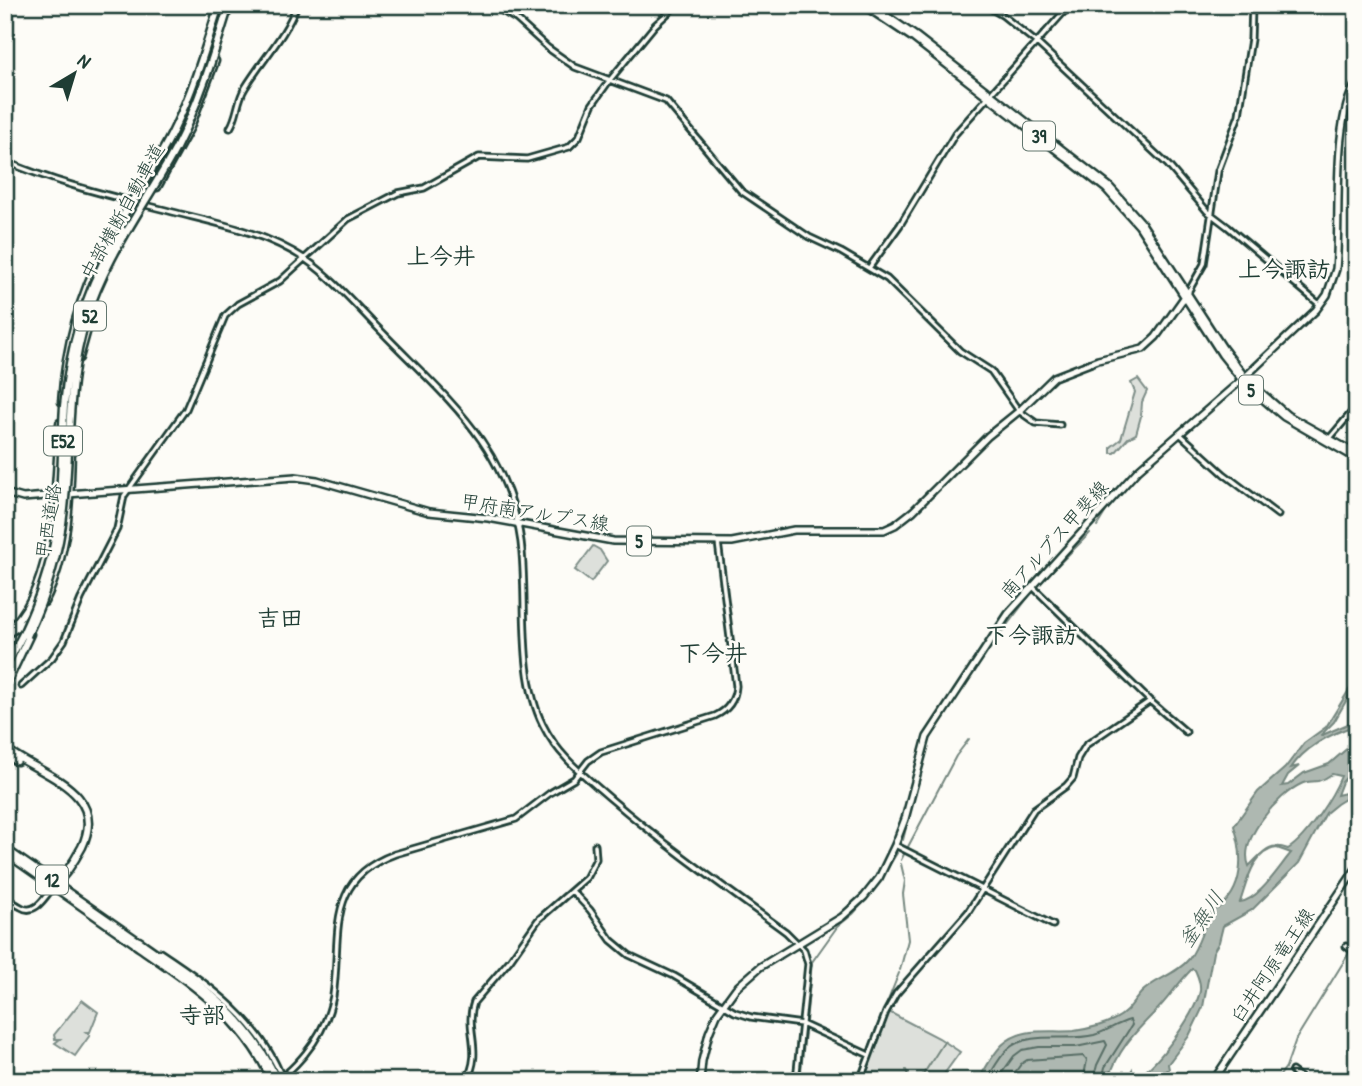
<svg xmlns="http://www.w3.org/2000/svg" width="1362" height="1086" viewBox="0 0 1362 1086" font-family="'Patrick Hand','Klee One',sans-serif">
<style>
.green{fill:#dde0db;stroke:#7e8e88;stroke-width:2}
.water{fill:#aeb8b1;stroke:#75877f;stroke-width:2;fill-rule:evenodd}
.lines{fill:none;stroke-linecap:round;stroke-linejoin:round}
.shore{stroke:#586e66;stroke-width:2}
.stream{stroke:#75877f;stroke-width:2}
.minor-casing{stroke:#1f3d34;stroke-width:9}
.major-casing{stroke:#1f3d34;stroke-width:10}
.highway-casing{stroke:#1f3d34;stroke-width:11}
.minor{stroke:#fdfcf7;stroke-width:3.5}
.major{stroke:#fdfcf7;stroke-width:5}
.highway{stroke:#fdfcf7;stroke-width:6}
.highway-bridge-casing{stroke:#1f3d34;stroke-width:11;stroke-linecap:butt}
.highway-bridge{stroke:#fdfcf7;stroke-width:6}
.labels{text-anchor:middle;dominant-baseline:central;stroke-width:5;stroke-linejoin:round;paint-order:stroke}
.shield{fill:#fdfcf7;stroke:#62766e;stroke-width:2}
.shield-label{font-size:18px;font-weight:bold;fill:#1f3d34}
.street-label{font-size:19px;fill:#1f3d34;stroke:#fdfcf7}
.water-label{font-size:21px;font-style:italic;fill:#435c53;stroke:#fdfcf7}
.quarter-label{font-size:23px;font-weight:bold;fill:#1f3d34;stroke:#fdfcf7}
</style>
<rect width="100%" height="100%" fill="#fdfcf7"/>
<filter id="ink" filterUnits="userSpaceOnUse"><feTurbulence type="fractalNoise" baseFrequency=".0143" numOctaves="2"/><feDisplacementMap in="SourceGraphic" scale="14" xChannelSelector="R" yChannelSelector="G"/><feConvolveMatrix kernelMatrix="1 2 1 2 8 2 1 2 1" color-interpolation-filters="sRGB"/></filter>
<g filter="url(#ink)">
<path class="green" d="M1138 379 1147 391 1142 402 1141 416 1136 434 1128 438 1115 453H1111V447L1121 439 1135 392 1131 383Z
M593 546 600 550 607 561 591 582 575 570Z
M82 1000 98 1012 90 1032H86L90 1035 75 1056 55 1043 60 1039H55L54 1035Z
M889 1012 939 1038 960 1052 939 1081H862Z"/>
<path class="water" d="M1357 677V682L1334 722 1320 736 1357 720V725C1332 733 1306 746 1291 768L1299 766 1288 775 1282 786 1288 785 1304 773 1329 764 1357 740V766L1342 782 1337 795 1350 792 1357 779V796H1350L1337 804 1326 813 1299 863 1252 910 1223 926 1219 942 1213 952 1203 1007 1189 1036 1168 1064 1169 1069 1151 1081H1125L1132 1070V1080C1153 1072 1196 1014 1200 991 1201 983 1198 977 1195 970L1192 969C1178 983 1168 999 1155 1012 1134 1033 1117 1051 1108 1081H978C985 1069 992 1055 1002 1045 1021 1026 1050 1033 1074 1031 1088 1029 1102 1026 1115 1019 1128 1013 1132 1003 1141 993 1154 979 1176 975 1189 959 1201 943 1203 923 1215 907L1217 909C1244 891 1244 855 1234 826L1258 792 1285 768 1304 743 1326 727ZM1332 774 1341 776C1333 796 1307 837 1288 849 1268 841 1263 853 1249 866 1238 839 1279 794 1301 784 1307 781 1312 782 1318 781 1322 780 1328 777 1332 774ZM1277 848 1291 853C1279 867 1259 900 1240 902 1247 883 1252 851 1277 848Z"/>
<g class="lines">
<path class="shore" d="M986 1081C993 1070 999 1057 1008 1049 1030 1030 1068 1042 1094 1035 1107 1031 1118 1023 1130 1020L1132 1025 1105 1067 1102 1081
M996 1081 1014 1056 1022 1050 1039 1047H1076L1105 1041 1107 1045 1097 1065 1093 1081
M1009 1081 1021 1064 1027 1060 1084 1056 1087 1060 1083 1081"/>
<path class="stream" d="M1097 526 1108 508
M1037 586 1090 533
M985 654 1033 591
M963 688 983 657
M927 746 935 729
M903 840 919 775
M901 860 956 756 969 739
M900 970 908 940 903 894 905 881 901 864
M869 1048 899 973
M906 1070 910 1081
M800 1081 812 962 837 927 853 914 874 890 897 853
M856 1081 864 1060
M919 1081 944 1042
M1276 1081 1286 1067 1296 1039 1357 940"/>
<defs>
<path id="minor" d="M492 5 516 19 548 48 575 67 666 101 741 191 809 237 841 252 887 279 960 351 991 371 1019 411 1036 423 1060 425
M985 5 1002 15 1037 43 1168 165 1207 211 1228 227 1319 304
M230 128C238 116 237 100 245 88 262 60 285 37 297 5
M5 161C60 185 119 198 177 213 221 224 266 233 305 259 334 279 358 308 383 333 447 399 507 445 521 542 528 598 517 674 543 725 558 756 585 776 611 799 667 847 727 889 786 932L804 950 808 964 796 1081
M869 268 900 225 955 134 1070 5
M1188 292 1204 264 1218 171 1239 115 1251 39 1252 5
M1180 434 1224 474 1278 515
M1329 439 1357 406
M1033 587 1150 701 1186 732
M21 686 52 658 64 641 81 599 117 529 124 496 186 409 225 316 238 304 280 281 348 219 398 193 424 188 479 157 527 159 569 147 579 137 592 105 609 81 655 25 677 5
M895 845 1053 925
M572 891 590 910 611 940 629 955 674 976 735 1012 751 1017 802 1024 869 1055
M5 898C12 901 15 904 21 907 35 916 45 897 53 887
M1346 946 1357 954
M160 952C210 985 262 1022 283 1081
M1292 1071 1305 1081
M282 1076C291 1071 298 1062 305 1054 319 1037 329 1017 333 996 342 936 323 880 395 854L516 819 550 793 574 779 588 761 601 752 715 716C728 710 735 700 736 686L718 542
M466 1081C484 1051 464 1029 474 1002L510 960 538 920 586 878 596 859 595 845
M860 1081 886 1012 896 994 968 912 1034 809 1066 786 1073 778 1078 758 1086 745 1150 701"/>
<path id="major" d="M863 5 914 39 1106 189 1139 226 1222 355 1245 384 1284 417 1357 459
M871 5 916 36 1109 186 1141 222 1223 348 1248 381 1287 415 1357 454
M5 493 23 498 58 495
M68 494 295 477 317 480 429 512 488 518 613 541 732 542 794 530H884L895 525 913 511 988 436 1019 411 1054 377 1098 360 1143 349 1156 337 1188 292
M5 848 139 941
M5 853 136 945
M700 1081 702 1061 709 1033 717 1014 736 988 760 967 842 917 864 897 879 878 895 845 905 819 927 737 1008 614 1138 470 1245 377 1316 310 1327 295 1336 269C1341 220 1331 120 1357 82
M1213 1081 1357 867"/>
<path id="highway" d="M157 187 190 127 215 61
M79 358 93 308
M62 402C66 343 83 284 113 233 133 197 158 164 175 127 194 88 206 46 219 5
M44 602C68 556 70 500 71 449
M7 631C56 592 56 482 60 423
M5 635 30 619
M5 668 23 634
M5 687 30 634
M5 748C38 775 109 789 82 847 75 860 64 877 53 887
M5 755 17 761
M139 941C195 980 249 1016 277 1081
M136 945C191 983 244 1017 272 1081"/>
</defs>
<use href="#minor" class="minor-casing"/>
<use href="#major" class="major-casing"/>
<use href="#highway" class="highway-casing"/>
<use href="#minor" class="minor"/>
<use href="#major" class="major"/>
<use href="#highway" class="highway"/>
<defs>
<path id="highway-bridge" d="M23 634C38 602 50 569 56 533 63 491 61 448 64 406 70 344 88 282 122 230
M27 636C46 596 59 554 64 509 71 445 66 381 86 319 105 257 144 207 175 150 199 104 214 54 229 5"/>
</defs>
<use href="#highway-bridge" class="highway-bridge-casing"/>
<use href="#highway-bridge" class="highway-bridge"/>
</g>
</g>
<g class="labels">
<g class="shield">
<rect x="1023" y="121.5" width="32" height="29" rx="5"/>
<rect x="74" y="301.5" width="32" height="29" rx="5"/>
<rect x="1239" y="375.5" width="24" height="29" rx="5"/>
<rect x="44" y="426.5" width="38" height="29" rx="5"/>
<rect x="627" y="526.5" width="24" height="29" rx="5"/>
<rect x="36" y="865.5" width="32" height="29" rx="5"/>
</g>
<g class="shield-label">
<text x="1039" y="136">39</text>
<text x="90" y="316">52</text>
<text x="1251" y="390">5</text>
<text x="63" y="441">E52</text>
<text x="639" y="541">5</text>
<text x="52" y="880">12</text>
</g>
<g class="street-label">
<text transform="translate(122 211) rotate(-61)">中部横断自動車道</text>
<text transform="translate(535 512) rotate(9)">甲府南アルプス線</text>
<text transform="translate(48 521) rotate(-81)">甲西道路</text>
<text transform="translate(1054 539) rotate(-48)">南アルプス甲斐線</text>
<text transform="translate(1272 965) rotate(-56)">臼井阿原竜王線</text>
</g>
<g class="water-label">
<text transform="translate(1201 919) rotate(-56)">釜無川</text>
</g>
<g class="quarter-label">
<text x="441" y="255">上今井</text>
<text x="1284" y="268">上今諏訪</text>
<text x="280" y="617">吉田</text>
<text x="1031" y="634">下今諏訪</text>
<text x="713" y="652">下今井</text>
<text x="202" y="1014">寺部</text>
</g>
</g>
<rect width="1362" height="1086" fill="none" stroke="#fdfcf7" stroke-width="28"/>
<rect x="14" y="14" width="1334" height="1058" fill="none" stroke="#1f3d34" stroke-width="2.5" filter="url(#ink)"/>
<g transform="translate(74 74) rotate(38)" stroke="#fdfcf7" stroke-width="5" paint-order="stroke">
<path d="M0-5L12 26L0 18L-12 26Z" fill="#1f3d34"/>
<text y="-10" font-size="19" font-weight="bold" text-anchor="middle" fill="#1f3d34">N</text>
</g>
</svg>
